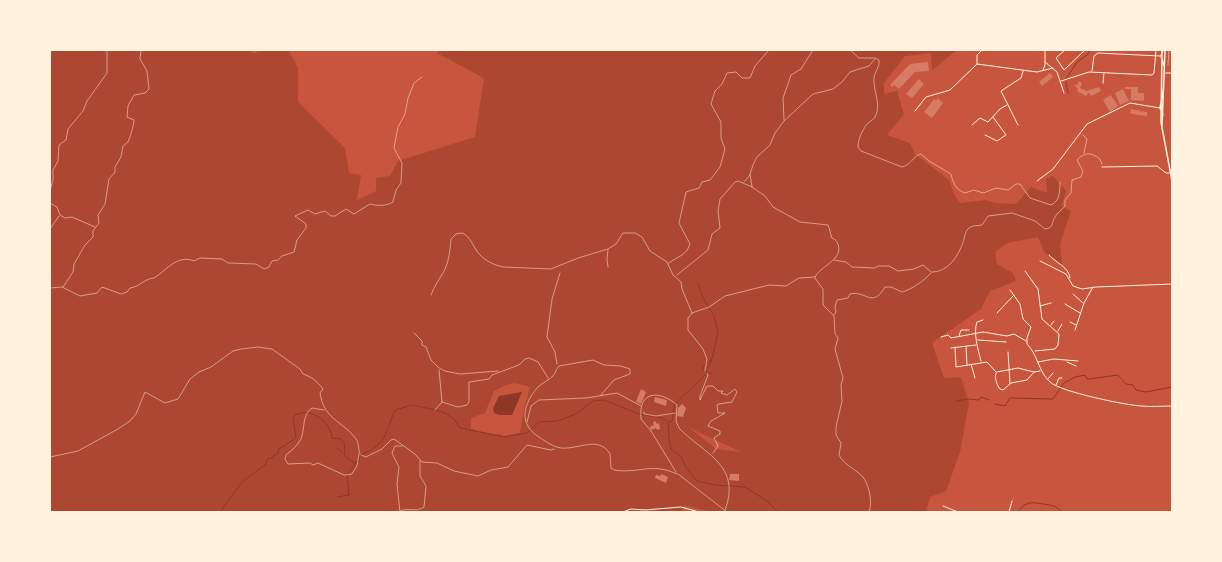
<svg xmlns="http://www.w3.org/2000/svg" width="1222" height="562" viewBox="0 0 1222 562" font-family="Overpass,sans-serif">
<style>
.green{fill:#ae4732;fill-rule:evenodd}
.water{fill:#8f3625}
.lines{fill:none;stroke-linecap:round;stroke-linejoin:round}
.stream{stroke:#8f3625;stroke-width:1}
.building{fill:#d67c66}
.path{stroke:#fff3e0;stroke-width:0.5}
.service{stroke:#fff3e0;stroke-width:0.5}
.minor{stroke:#fff3e0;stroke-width:1}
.secondary{stroke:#fff3e0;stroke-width:1.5}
</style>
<rect width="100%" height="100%" fill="#c8553d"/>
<path class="green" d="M50 50H249L254 53 264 50H289L298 68V102L345 148 349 173 361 175 357 200 376 191V178L390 176 398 161 475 137 484 78 437 53 438 50H957L932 70 931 53 905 56 884 83V94L897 91 904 114 887 135 910 143 915 154 949 180 954 194 960 203 986 200 995 203 1016 204 1031 187 1047 193 1046 179 1053 176 1066 191 1061 206 1071 211 1060 244 1062 265 1044 252 1038 237 1007 243 995 252 997 264 1013 273 1016 281 990 291 981 309 932 343 944 378 961 377 969 403 960 452 946 491 930 497 926 512H733L730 510 728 512H711L684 505 682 512H50ZM515 383 530 387 524 409 520 433 503 436 501 434H493L471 429V418L485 413 494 391 506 385ZM690 428 741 452 716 449Z"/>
<path class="water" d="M522 392 512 415H499L494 413 493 408 499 396Z"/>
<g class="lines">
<path class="stream" d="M1066 79 1077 62 1087 55 1090 50
M1066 82 1068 93
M703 370V367L711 359
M707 373H712
M956 401 968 399 979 400 981 397 989 400
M995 404 1005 406 1010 398 1053 399 1064 383 1075 377 1085 375 1087 379H1089L1118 375 1126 384 1133 385 1136 390 1146 392 1172 387
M669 422 672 421 675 404 707 373 706 371 711 362 718 333 714 316 703 298 698 283
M337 448 342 452
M337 497 349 495 347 475 356 463
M220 512 242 482 266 464 267 459 272 458 274 455 278 454 279 449 296 438 293 417C307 405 331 420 332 438L341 439 344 442C346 455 340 455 355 463L359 461 360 455C387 445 385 433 395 410L412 405 435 410 445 413 454 419 460 428 504 437 527 433 539 422 557 421 576 414 593 401 604 400 639 414 662 418 668 422 669 439 671 449 682 458 685 466 697 481 715 485 745 487 767 501 778 512
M1018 512C1026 501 1031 502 1043 504 1052 505 1055 505 1062 512"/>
</g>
<path class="building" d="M928 62 929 71 915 72 899 89 894 85 893 87 890 85 910 64Z
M1050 73 1053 77 1042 86 1039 82Z
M919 79 924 84 912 98 906 94Z
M1078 81 1082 83 1080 88 1087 91 1099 87 1101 91 1091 96 1089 93 1086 96 1077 91 1078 89 1075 86 1076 84 1078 85Z
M1125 87H1138V93H1144V101L1131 100V89H1125Z
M1123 89 1129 101 1120 105 1115 93Z
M1111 95 1118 106 1110 112 1103 100Z
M938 98 943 103 932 118 924 112 934 99 936 101Z
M1131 109 1141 111V113L1142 111 1147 112V116L1132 114 1130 113Z
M641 389 646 392 641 404 636 402Z
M655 397 667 400 666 406 654 402Z
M682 404 686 408 683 417 677 416 678 408Z
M655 421 657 424 659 423 660 429 657 430 656 428 651 430 650 427 654 425 653 422Z
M661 474 668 477 666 483 655 478 656 475 661 476Z
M730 474H739V481L729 480Z"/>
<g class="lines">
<path class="path" d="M850 50 859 58H875L879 60C880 67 875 71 874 78 873 91 881 103 876 115 874 120 870 121 867 124 862 131 858 139 858 147L861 151 902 167C911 165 913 156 921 154L929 161 951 174C953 183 956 190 965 193L974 190 983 193 996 188 1008 190 1016 184H1020L1030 198 1051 205C1060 201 1060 191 1060 182
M784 120 783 98 789 81 791 75 801 69 813 50
M1083 135 1087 139 1084 153
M744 182 750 175
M50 191 53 180V170L58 161 59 145 66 140 68 129 83 111 87 101 107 73V50
M50 203 57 207 60 215 65 218 72 217 95 227
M50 229 59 216
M834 260 846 262 852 267 875 268 878 266H889L898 271 914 269 923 265 931 272
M669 263C678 256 686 256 690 244L679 223 686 192 699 188 702 182 710 180 714 175 720 167 725 149 721 138V122L711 104 715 91 722 84 727 73 736 72 742 78H750L755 66 769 50
M608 267 607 259 608 250
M932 272C947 272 957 258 962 245 965 239 964 232 969 228 973 225 978 226 982 225L988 216 1012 213 1035 221 1045 229C1054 228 1051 223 1055 217 1057 213 1062 210 1065 206V200L1071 193 1072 180 1081 177 1083 171 1077 160C1085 152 1091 152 1100 159L1102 164
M677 275 708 250 712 234 720 228 718 211 720 199 735 182 738 181 752 187
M815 277C821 265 846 259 837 242 836 240 834 239 832 238 830 234 830 229 828 225L800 222 773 207 765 196 752 187 750 174 753 165 757 157 770 145 775 133 784 121 813 94 833 89 842 82 850 72 869 66 875 59
M815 278 823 289V305L834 316 835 334 838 338 835 349 843 378 841 385 842 401 836 427V435L841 443 839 455C844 465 854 468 862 476 869 483 873 503 869 512
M63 287 73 272 74 264 85 245 93 237V231L99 223 98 215 105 204 109 179 115 172V167L121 157 123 146 128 142C130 137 134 125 134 120L127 117 128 106 134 95 145 93 149 89 147 71 140 59 141 50
M50 288 62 287 80 296 97 293 102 287 121 294 127 292 130 288C139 287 146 278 154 278 167 270 177 254 194 261L200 258 222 259 228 263 256 264 264 269 269 267 272 261 278 260 282 256 294 252 297 240 306 228V224L295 216 308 210 315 214 325 211 331 216H335L346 209 354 214 370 204C377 206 387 206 393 202L396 190 401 183 402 163 394 148 398 127 405 114 408 98 414 83 422 77
M431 295C434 287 438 281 443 273 449 263 450 250 451 239L456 234 462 233C470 235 474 249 480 255 486 261 494 265 503 267L551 269 578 258 608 249 616 244 623 233H635L642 237 650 251 667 262 673 275 681 282 682 289 692 313
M834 315 836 312 835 307 837 300 848 298 850 294C866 290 872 309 885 287H891L902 292C911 290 925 280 931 273
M414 333 422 341V345L426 347 431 360 439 368 445 371 460 374 498 371
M557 364 555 352 547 337 552 299 560 273
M705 371 707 359 703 349 688 330V318L692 313 709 307 725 296 769 285 786 286 799 278 815 277
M707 373 708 375 700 396V400L707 386H713L718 391H723L721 393 727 395 735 389 737 392 732 402 719 404 717 405 718 413H725L711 421 708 426 720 431V434L714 438 718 446 713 453
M442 402 458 407 467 405 469 402V382L489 379 492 375 519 365 525 359 529 358 538 362 548 378
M324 410 312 408C302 414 305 429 301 439 297 446 292 450 286 455L285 459 288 464 310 463 313 465 318 463 344 475 352 474 357 466 359 454
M435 410 442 402 439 370
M644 412V414L656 416 675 413
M361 455 366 457 382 449 391 440 394 439 415 454 422 462 437 463 454 471 478 476 491 470 508 467 527 445 551 450 554 449
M50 457 78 451 118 429 130 421 136 414 145 392 165 403 178 399 190 379 199 372 211 367 233 351 241 349 258 347 272 349 300 369 303 374C312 377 317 381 323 389L320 393C324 420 343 421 356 439 359 442 358 450 360 454
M400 511C409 507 415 513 424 507L426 486 420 476V461
M400 512 397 484 399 467 392 453 395 446H402"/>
<path class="service" d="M1168 65 1169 50
M601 395 614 380 630 374V369L621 366 604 365 593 360 559 366C556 369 556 373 553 376 549 380 542 383 538 387 523 404 518 424 539 437 545 441 553 447 561 448 577 450 599 435 610 454L611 468 614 470C638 474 652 462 677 474
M527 422 531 406 539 400 586 398 617 393 641 406
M676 472 651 431 641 419C638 390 660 390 677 405L676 421 679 428C704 454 742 465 725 510
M678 474 727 512"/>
<path class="minor" d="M1065 50 1056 58 1064 70 1085 50
M1045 62 1057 72 1064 93
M977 64V55L982 50
M1043 70 1045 65V50
M1092 71 1094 56 1098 53 1160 56
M1165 73H1172
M1061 81 1089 72 1152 75 1154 73 1156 50
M1103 83 1104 73
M915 111 926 97 950 90 977 64 1037 72 1053 68
M972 125 980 118 988 122 1000 109 1007 105
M1018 125 1001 91 1021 78 1023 71
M985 135 997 141 1006 135 993 117
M1102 167 1157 166 1166 173H1169
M1037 181 1053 169 1087 124 1130 103 1160 108
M1049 255C1056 263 1069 267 1070 278
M1040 261 1066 274 1073 286 1082 289 1096 287 1172 284
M1025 271 1038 289 1042 319 1059 334 1058 345 1055 349 1035 351
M1010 290 1020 304 1023 319 1031 327 1027 338V344C1038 355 1038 371 1050 382 1061 392 1125 405 1141 406 1151 407 1162 406 1172 406
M1073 294 1083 303
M1065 304 1080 313
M1040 306 1051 303
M997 313 1014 295
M1070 322 1076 325
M1051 325 1054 321
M1075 330 1084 303 1093 287
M1058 331 1062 324
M959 336 961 330H969
M941 337 948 335 951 338 983 332 1007 336 1014 334 1026 341
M978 340 1006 342
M966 346 967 365
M955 347 956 367 987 362 996 372
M951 348 976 345
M1008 352 1010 383
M981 361C978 350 973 332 977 322L983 320
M1038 362 1054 359 1078 361
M1067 362 1076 366
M971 364 975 378
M997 372 1018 368 1034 372 1040 371
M996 373C994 378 997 385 1000 389L1003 390 1011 383 1027 380 1034 372
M1048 379 1053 373
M1056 385 1059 378H1062
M943 506 958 512
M623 512 631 509 645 510 681 507 699 512
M1009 512 1012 501"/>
<path class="secondary" d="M1162 50 1161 122 1172 181
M1163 50 1161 56 1164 66
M1163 115 1160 108 1163 91
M1162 126 1165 50"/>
</g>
<rect width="1222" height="562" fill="none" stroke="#fff3e0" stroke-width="102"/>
</svg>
